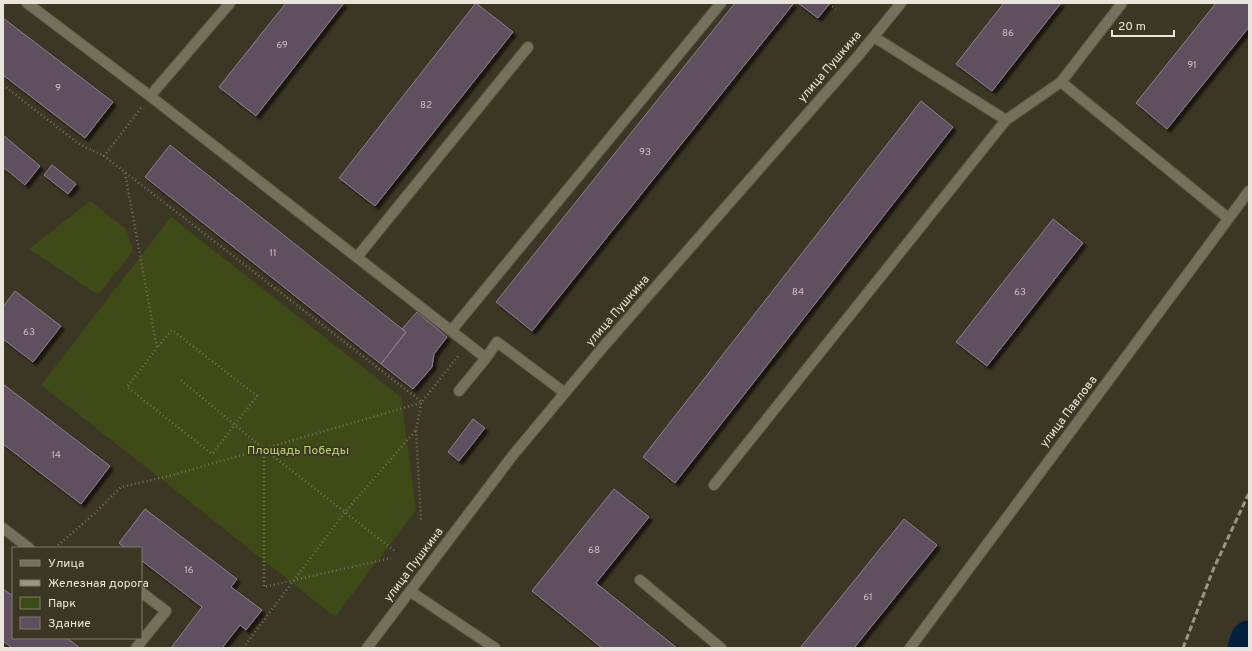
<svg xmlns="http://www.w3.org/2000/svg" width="1252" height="651" viewBox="0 0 1252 651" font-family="Overpass,sans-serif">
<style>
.green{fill:#3e4b17}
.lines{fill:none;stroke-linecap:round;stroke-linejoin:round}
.river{stroke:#03203e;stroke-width:37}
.building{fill:#5f4f5e;stroke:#907e8e;filter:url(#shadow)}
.minor-casing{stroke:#555242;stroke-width:12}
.path{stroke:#757261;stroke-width:2.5;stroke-dasharray:1 3;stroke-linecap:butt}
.minor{stroke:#75705c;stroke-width:10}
.rail{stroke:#989586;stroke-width:3;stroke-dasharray:6 3;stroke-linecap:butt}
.labels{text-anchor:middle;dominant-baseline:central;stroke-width:3.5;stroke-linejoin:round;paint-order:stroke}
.number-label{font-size:10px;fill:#c6c0bb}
.street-label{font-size:12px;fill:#e8e6da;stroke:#3b3724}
.park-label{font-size:12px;fill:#bcda6e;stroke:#3b3724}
</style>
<defs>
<filter id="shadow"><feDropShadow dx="3.5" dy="3.5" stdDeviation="1" flood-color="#0009"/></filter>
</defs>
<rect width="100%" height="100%" fill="#3b3724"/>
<path class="green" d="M90 201 126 229 133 251 98 295 29 249Z
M171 217 401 397 416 510 335 617 165 482 41 385Z"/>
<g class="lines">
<path class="river" d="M1246 648 1249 639"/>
</g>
<path class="building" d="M286 3H344L256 116 219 87Z
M476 3 513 32 375 206 339 178Z
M735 3H794L532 331 496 302Z
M798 3H830L818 18Z
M1004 3H1061L992 91 956 64Z
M1216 3H1249V27L1167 129 1136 103Z
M3 18 113 102 85 138 3 75Z
M921 101 953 127 675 483 643 457Z
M3 135 40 166 25 185 3 167Z
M170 145 406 332 381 364 145 177Z
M52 165 76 184 68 194 44 175Z
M1053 219 1083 243 987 366 956 342Z
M15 291 61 326 33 362 3 339V307Z
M417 312 447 337 434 354 432 367 413 389 381 364 406 332 402 329Z
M3 384 110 466 81 504 3 444Z
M473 419 485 428 459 461 448 452Z
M614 489 649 517 596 583 677 648H602L532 591Z
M145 509 237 579 231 587 262 610 246 630 240 625 222 648H171L202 607 141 560V548H125L119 543Z
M904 519 937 545 854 648H800Z
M3 589 13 596V638H67L80 648H12L3 641Z"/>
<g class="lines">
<defs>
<path id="minor" d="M27 3 150 96 486 358
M874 37 1006 120 1061 82 1228 218
M1061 82 1122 3
M150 96 230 3
M357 257 528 47
M451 331 721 3
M459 391 486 358 497 342 565 393
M714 485 1006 120
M3 528 29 548
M640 580 721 648
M411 592 495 648
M136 648 166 611 141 592
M367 648 513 455 604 346 858 56 901 3
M910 648 1249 191"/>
</defs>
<use href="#minor" class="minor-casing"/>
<path class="path" d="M829 4 836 9
M3 85 79 144 104 156
M141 108 104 156 422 402
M125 173 157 348 172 330 257 396 212 454 127 387 157 348
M181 380 264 449 396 552
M421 403 416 430 421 520
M264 449V587L391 558
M55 548 95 513 121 487 173 475 421 403 459 355
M243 648 345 512 416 430"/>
<use href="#minor" class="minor"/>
<path class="rail" d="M1183 648 1213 570 1249 493"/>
</g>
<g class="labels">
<g class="number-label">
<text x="1008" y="33">86</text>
<text x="282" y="45">69</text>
<text x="1192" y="65">91</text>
<text x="58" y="88">9</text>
<text x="426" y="105">82</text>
<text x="645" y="152">93</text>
<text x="273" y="253">11</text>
<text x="798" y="292">84</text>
<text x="1020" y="292">63</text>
<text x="29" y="332">63</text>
<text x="56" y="455">14</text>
<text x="594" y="550">68</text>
<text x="189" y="570">16</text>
<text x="868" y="597">61</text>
</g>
<g class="street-label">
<text transform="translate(830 67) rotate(-49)">улица Пушкина</text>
<text transform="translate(618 311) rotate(-49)">улица Пушкина</text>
<text transform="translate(1069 412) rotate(-53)">улица Павлова</text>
<text transform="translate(414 565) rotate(-53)">улица Пушкина</text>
</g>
<g class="park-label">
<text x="298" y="451">Площадь Победы</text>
</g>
</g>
<rect width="1252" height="651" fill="none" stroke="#e8e6da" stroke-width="8"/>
<rect x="12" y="547" width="130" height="92" fill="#3b3724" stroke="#807d6d"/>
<rect x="20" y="560" width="20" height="6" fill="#75705c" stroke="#807d6d"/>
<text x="48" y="567" font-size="12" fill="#e8e6da">Улица</text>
<rect x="20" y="580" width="20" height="6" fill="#989586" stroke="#807d6d"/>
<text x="48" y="587" font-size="12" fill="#e8e6da">Железная дорога</text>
<rect x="20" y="597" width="20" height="12" fill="#3e4b17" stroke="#807d6d"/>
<text x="48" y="607" font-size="12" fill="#e8e6da">Парк</text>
<rect x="20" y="617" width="20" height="12" fill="#5f4f5e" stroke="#807d6d"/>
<text x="48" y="627" font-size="12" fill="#e8e6da">Здание</text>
<path d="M1112 30v6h62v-6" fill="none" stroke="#e8e6da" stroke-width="2"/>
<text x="1118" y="30" font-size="12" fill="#e8e6da" stroke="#3b3724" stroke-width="3" paint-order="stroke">20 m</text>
</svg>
